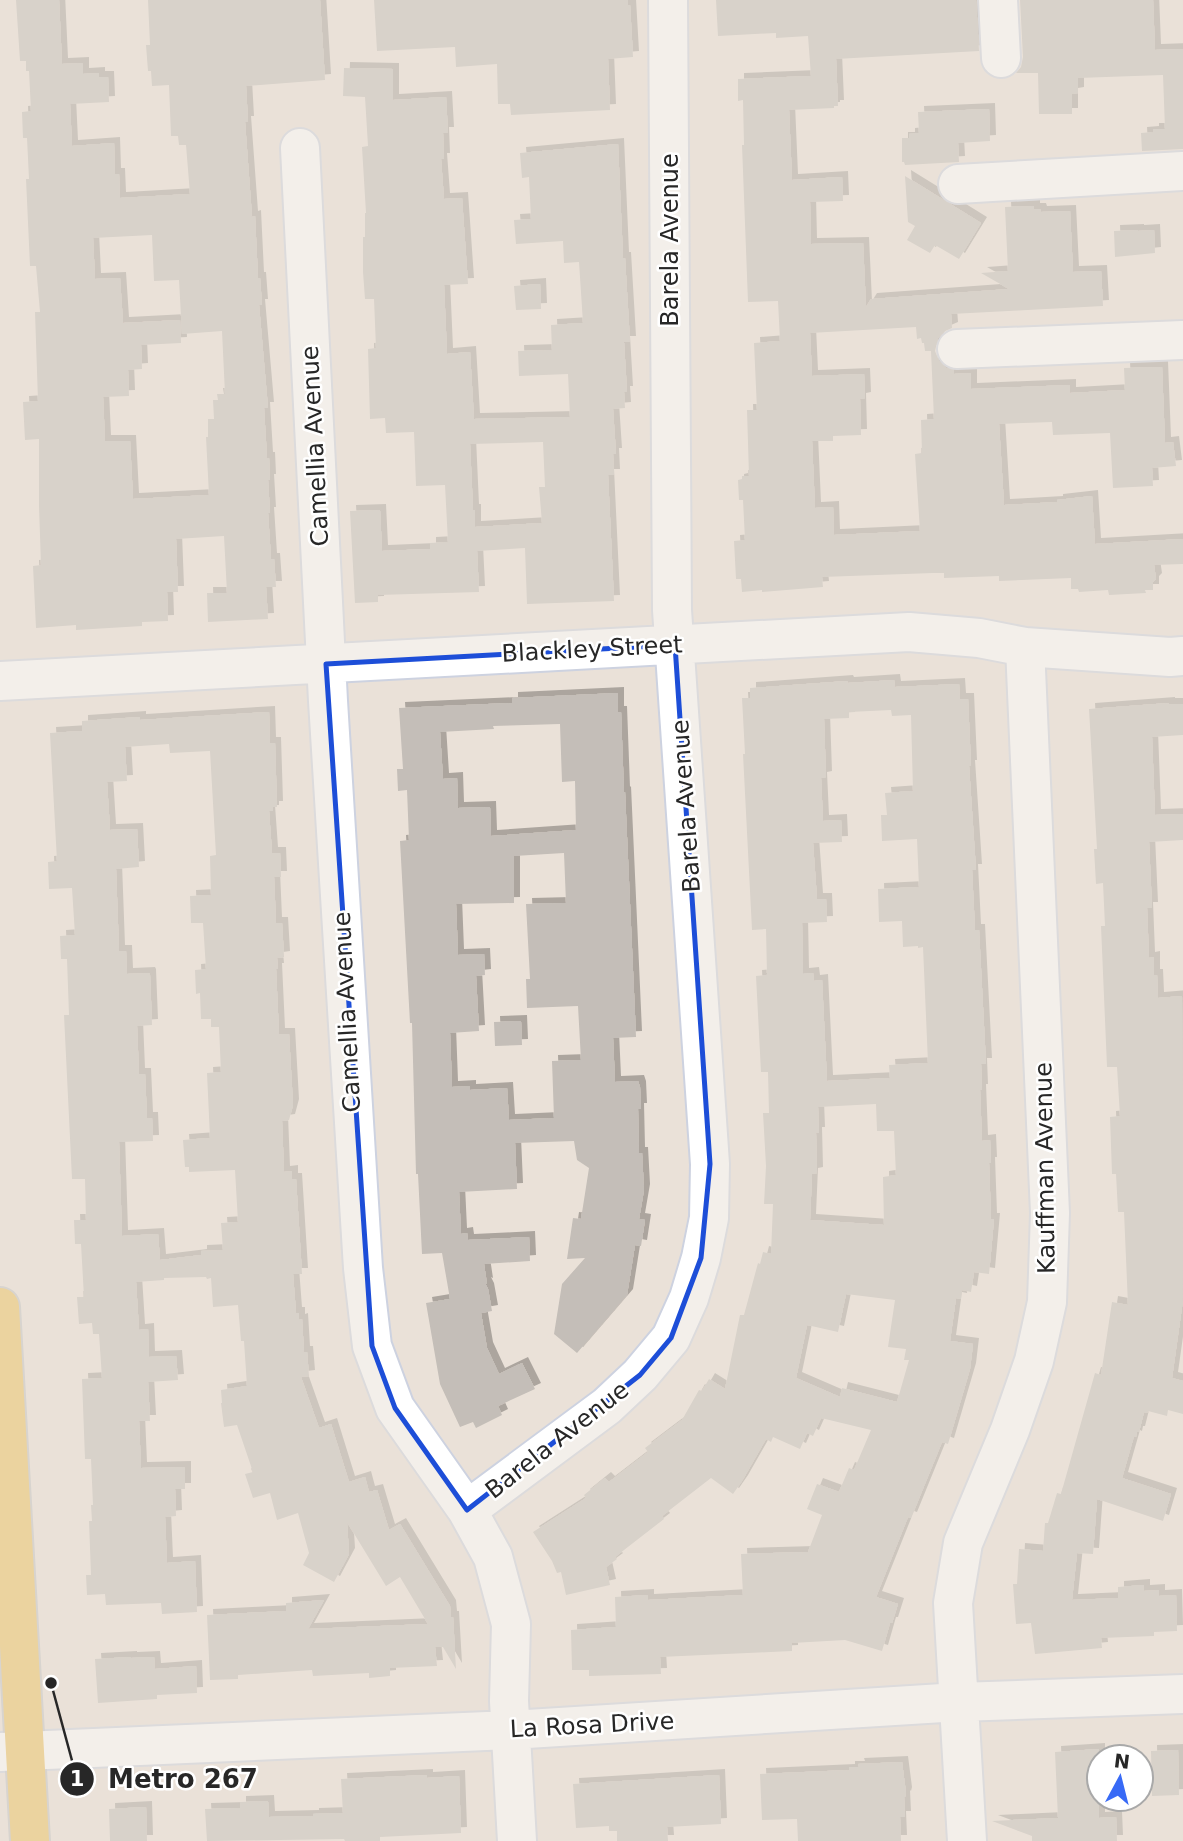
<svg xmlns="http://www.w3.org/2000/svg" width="1183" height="1841" viewBox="0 0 1183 1841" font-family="'DejaVu Sans',sans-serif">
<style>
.building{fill:#c4beb8;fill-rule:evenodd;filter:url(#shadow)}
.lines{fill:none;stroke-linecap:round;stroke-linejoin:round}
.minor-casing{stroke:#cdd2e0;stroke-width:42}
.major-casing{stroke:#c3c3c3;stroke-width:42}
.minor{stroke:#fff;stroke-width:38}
.major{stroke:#edc059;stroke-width:38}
.marked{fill:none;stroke:#1d4ed8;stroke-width:5;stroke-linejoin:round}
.labels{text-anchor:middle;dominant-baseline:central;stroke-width:5;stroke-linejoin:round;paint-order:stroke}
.street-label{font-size:24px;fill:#272727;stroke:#fff}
.leader{fill:none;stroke:#272727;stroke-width:2.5}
.callout-dot{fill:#272727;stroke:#fff;stroke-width:2.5}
.mark-label{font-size:21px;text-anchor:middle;font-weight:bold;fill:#fff}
.callout-label{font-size:26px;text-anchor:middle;font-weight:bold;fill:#272727;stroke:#fff;stroke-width:5;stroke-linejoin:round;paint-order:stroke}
</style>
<defs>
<filter id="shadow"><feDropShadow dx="6" dy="-6" stdDeviation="0" flood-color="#0004"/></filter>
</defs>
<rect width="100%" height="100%" fill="#eae1d8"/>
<path class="building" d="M16 0H59L62 64 83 63V74L99 73V77H108L109 102 70 104 72 146 114 143 115 174H119L120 198 190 194 186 145H179L178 136H171L169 85 152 86 151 71H148L146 45H150L148 0H320L325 80 246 86 248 122H245L252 217 255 216 258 278H260L262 305H259L268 408H264L267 458H269L270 480H268L270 513H268L271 559H274L276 587H266L268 619 208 622 207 593H227L224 536 176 539 178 592H167L168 621 142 622V626L76 630V625L36 628 33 566 41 565 39 506V439L25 440 23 402 38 401 35 312H40L36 266H30L26 179H29L27 138H23L22 112 31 111 29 71H26V61H20ZM152 235 154 281 179 280 182 334 222 331 225 394H217L218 400H213L214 419H208V437H206L209 495 133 499 130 441H105L103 397 129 396 128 370 142 369 141 345 181 343 180 320 123 323 120 278 95 279 93 238Z
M374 0H628V5H630L633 57 608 59 610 110 511 115 510 104H498L497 64 456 67 455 47 377 51Z
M716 0H976L979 51 836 59 838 106H834V108L789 110 792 180 842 177 843 201 810 202 811 244 863 243 866 307 871 299 1009 289 981 273 1008 271 1005 207 1034 206V209H1040L1041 212 1070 211 1073 272 1101 271 1103 306 951 314 952 328 945 331 938 338 935 351 939 361 946 368 954 370V374L971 373V389L1070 385V393L1125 390 1124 368 1162 367 1165 443 1173 442 1176 466 1152 468 1153 486 1113 488 1110 433 1053 435 1052 422 999 424 1004 505 1057 502V500L1092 496 1095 544 1183 539V564L1154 565 1156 579 1153 582V590H1145L1146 593 1109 595 1108 590 1079 592 1078 589H1071V578L999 581V576L944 578V573H933L822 577 823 587 762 592V590L742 592 741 579H736L734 541 745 540 743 500H739L738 480 742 479V476H749L747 410H757L754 343 780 341 778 301 748 302 742 145H744L743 100 738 101V79L811 76 808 36 776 38V33L718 36ZM916 327 917 339 921 338 922 343H924L925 351H931L934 419 921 420 922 453 915 454 920 531 834 535 833 507 815 508 812 441H833V436L861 435 860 399 865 398 864 374 812 376 810 333Z
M1020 0H1153L1155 50 1183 49V149L1142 151 1141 133 1153 132V129H1165L1163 75 1078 78V93L1072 94V114H1039L1038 73H1016L1021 67 1023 57Z
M344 68 393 69V100L446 97 448 133H443L444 159H441L444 199 462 198 468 284 444 285 447 354 470 352 474 419 570 417 568 374 519 376 518 351 552 350 551 325 583 323 579 262 564 263 563 241 516 244 514 220 531 219 529 177 522 178 520 153 618 144 623 258H625L630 342H624L627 392H624L625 408 613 409 616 454H613L614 475H608L614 601 527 604 525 548 477 551 479 592 378 595V602L355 603 350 511 380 510 382 551 430 549V543L448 542 445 485 416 486 414 432 386 433 385 418 370 419 368 349 376 348 374 299H365L363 272V237H365V213H366L362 147 368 146 365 97 343 96ZM543 442 545 487H539L542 523 475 527V510H473L470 444Z
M989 109 990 141 958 143 959 162 905 165 904 162H902V138H909V134L919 133 918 112Z
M905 176 981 223 959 259 935 245 930 253 907 240 915 226 908 222Z
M1138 230V231L1154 230 1155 253 1115 257 1114 231Z
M540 284 541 309 516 310 514 286Z
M894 680 895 687 959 684 960 699H968L971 766H969L976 870H972L975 930H979L986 1064H981L982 1090H980L982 1141 990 1140 991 1163H989L991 1219H994L989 1274 974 1272 971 1292 962 1290 961 1299 956 1298 950 1341 973 1344 970 1369 948 1444 942 1442 911 1518 908 1517 876 1597 898 1604 892 1623H890L882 1651 845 1640 792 1643V1651L660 1657 661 1674 589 1676V1670H572L571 1630 616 1627 615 1597 648 1595V1600L743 1595 741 1554 808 1552 822 1515 807 1509 817 1484 839 1492 849 1468 854 1470 871 1430 821 1418 813 1436 807 1433 800 1449 773 1437 771 1442 766 1439 742 1481 733 1494 711 1478 662 1516 664 1519 615 1557 617 1559 606 1567 610 1585 566 1595 561 1572 557 1573 552 1561 533 1532 586 1498 584 1495 605 1478 609 1482 648 1452 645 1448 682 1420 699 1390 702 1391 709 1379 725 1389 740 1315H744L758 1263 760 1264 763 1252 771 1254 773 1204H764L766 1166 763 1113H769L768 1072H761L756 976 767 975 766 929 752 930 743 754H745L742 698H750V688L847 681 848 683ZM891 710 892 716 911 715 913 791 885 793 887 815H881L882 841 917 839 919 887 878 889 879 922 902 921 903 947 918 946V948L923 947 928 1063 889 1065 890 1078 827 1081 822 980 814 981 813 973 803 974 802 923 827 922 826 899H817L813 843 842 842 841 820 823 821 821 778 826 777 824 719 849 718V712ZM876 1104 877 1131H894L896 1175 883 1177 884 1225 810 1220 812 1174 817 1173 816 1133H819L818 1107ZM846 1294 895 1300 888 1347 906 1349 904 1360H909L897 1402 842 1388 840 1397 796 1378 807 1325 838 1332Z
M618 693V712H621L624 793 625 792 636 1037 613 1038 615 1082 638 1081 640 1087 641 1109H638L639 1153H642L644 1190 639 1219 645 1220 641 1246 635 1245 627 1295 577 1353 554 1334 562 1284 585 1258 567 1259 573 1218 581 1219 589 1168 577 1160 574 1141 515 1143 517 1189 459 1192 461 1234 467 1233 468 1240 529 1237 530 1261 484 1264 487 1284 485 1283 488 1289 492 1311 481 1313 487 1348 499 1374 522 1363 535 1389 498 1406 502 1415 476 1428 473 1422 460 1427 440 1384 426 1303 450 1299 442 1253 422 1254 418 1174H416L412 1023H410L400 841 409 840 407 790 398 791 397 769H403L399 708 512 703V698ZM560 724 562 782 575 781 576 830 491 836 490 807 458 808 457 778 443 779 440 732 494 729 493 726ZM564 853 566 903 526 904 530 979H526L527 1008 578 1006 581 1060 552 1061 554 1118 509 1120 507 1088 470 1090V1086L452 1087 450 1033 479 1031 476 976 485 975 484 954 458 955 456 904 514 903V856Z
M1169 703V704H1183V735L1152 737 1155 815 1183 814V840L1149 842 1152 908H1147L1149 958 1154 957V975H1157L1158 998 1182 996 1183 1300 1172 1378 1183 1381V1414L1168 1410 1167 1416 1148 1411 1147 1413 1144 1412 1139 1432H1137L1136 1437 1134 1436 1122 1478 1171 1494 1163 1521 1097 1499 1093 1554 1077 1553 1072 1600 1118 1598V1587L1144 1585V1591L1159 1590V1596L1176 1595 1177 1631 1154 1632V1636L1101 1638 1102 1648 1035 1654 1031 1623 1016 1624 1013 1584H1017L1019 1549 1043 1551 1045 1523H1048L1057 1493 1061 1494 1095 1373 1101 1375 1112 1302 1128 1305 1124 1212H1118L1116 1174H1112L1110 1117 1120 1116 1117 1067H1107L1101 926H1105L1103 883 1096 884 1094 849H1097L1089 709Z
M269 712 270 743H275L277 807H273V811H269L272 853H280L281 877H274L276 923H282L284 957 277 958 278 969H276L279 1034H289L293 1105 289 1120 282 1121 284 1172 292 1171V1179H296L302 1274H293L296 1313H299V1320L302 1319 304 1352H307L309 1376 301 1377 319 1428 331 1424 349 1482 365 1477 369 1492 377 1490 389 1530 400 1524 450 1606 451 1617H453L456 1669 443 1647H435L437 1666 390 1668V1676L369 1678V1673L313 1676 312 1670 238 1675V1679L210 1680 207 1615 286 1611V1603L324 1600 308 1629 428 1624 400 1577 386 1586 347 1522 349 1554 334 1582 303 1565 309 1553 298 1513 277 1520 270 1493 253 1498 245 1474 253 1472 237 1425 224 1427 221 1403H222L221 1390 247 1386 244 1341H241L238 1305 213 1307 211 1278 207 1279 206 1277 164 1278V1280L136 1282 139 1330 148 1329 149 1357 176 1356 178 1380 148 1382 150 1421H139L141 1468 185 1467V1489H175L176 1516 165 1517 167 1563 195 1561 197 1612 162 1614 161 1603 106 1605 105 1594 87 1595 86 1575H91L89 1521H92L91 1505H93L91 1459H85L82 1379 102 1378 99 1334H93L92 1323 79 1324 77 1297H84L81 1244H75L74 1220H86L85 1179H72L64 1015H69L67 959H61L60 936 75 935 72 888 49 889 48 862 57 861 50 733 82 731V721L140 717V720ZM169 744 170 753 210 751 216 855 210 856 211 895 190 896 191 923H203L206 969 195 970 196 994 200 993 201 1019H211V1027H219L221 1072 207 1073 210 1138 183 1140 185 1167H189V1172L235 1170 238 1222 221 1223 223 1250 201 1251V1255L160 1260 158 1234 122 1236 119 1142 153 1141 152 1118H147L145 1074H139L137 1026 152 1025 150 975 149 973 127 974 126 951H119L116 869 139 867 137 829 110 830 107 782 127 781 125 747Z
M521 1021 522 1045 495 1046 494 1022Z
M131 1657V1658L154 1657 155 1669 196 1666 197 1693 157 1695V1699L98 1703 95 1659Z
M1099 1749V1818L1116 1817 1117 1841H1032V1836L992 1821 1058 1818 1055 1752Z
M1178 1750 1179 1795 1152 1796 1151 1751Z
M902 1762 906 1793 905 1797 904 1796 905 1817H900L901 1841H798L797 1819 762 1820 760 1774 849 1770V1767H859L858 1764Z
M427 1775V1778L459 1776 461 1833 380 1837V1841H345L344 1839 207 1841 205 1809 240 1808V1802L268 1801 269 1817 313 1816V1814L343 1813 341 1779Z
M719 1775 721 1824 667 1827 668 1841H617V1831H609V1826L576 1828 573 1784Z
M146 1807 147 1841H110L109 1809Z"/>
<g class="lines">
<defs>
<path id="minor" d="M998 0 1001 58
M300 148 328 701 363 1268 372 1346 395 1408 467 1510 493 1557 511 1624 509 1701 517 1841
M958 184 1183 171
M957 349 1183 340
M0 681 909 632 979 638 1025 647 1170 657 1183 656
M467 1510 607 1406 640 1375 671 1338 689 1298 701 1258 709 1218 710 1164 672 610 668 0
M0 1752 511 1730 959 1702 1183 1694
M967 1841 953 1603 963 1543 1010 1430 1034 1361 1047 1302 1050 1213 1025 647"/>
<path id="major" d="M0 1307 30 1841"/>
</defs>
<use href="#minor" class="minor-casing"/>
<use href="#major" class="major-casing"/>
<use href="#minor" class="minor"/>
<use href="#major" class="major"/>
</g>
<path d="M0 0H1183V1841H0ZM675 645 710 1164 701 1258 671 1338 640 1375 467 1510 395 1408 372 1346 326 664Z" fill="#eae1d8" fill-opacity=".55" fill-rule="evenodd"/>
<path class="marked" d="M675 645 710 1164 701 1258 671 1338 640 1375 467 1510 395 1408 372 1346 326 664Z"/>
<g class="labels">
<g class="street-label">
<text transform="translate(670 240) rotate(-90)">Barela Avenue</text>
<text transform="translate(315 446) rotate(-93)">Camellia Avenue</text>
<text transform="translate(592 649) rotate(-3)">Blackley Street</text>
<text transform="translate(686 806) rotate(-94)">Barela Avenue</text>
<text transform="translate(347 1012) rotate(-93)">Camellia Avenue</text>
<text transform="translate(1045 1168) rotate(-91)">Kauffman Avenue</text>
<text transform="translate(557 1440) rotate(-38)">Barela Avenue</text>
<text transform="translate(592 1725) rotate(-3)">La Rosa Drive</text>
</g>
</g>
<path class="leader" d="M51 1683L77 1779"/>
<g class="callout-dot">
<circle cx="51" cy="1683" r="7"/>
<circle cx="77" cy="1779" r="18"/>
</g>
<g class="mark-label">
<text x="77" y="1786">1</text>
</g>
<g class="callout-label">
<text x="183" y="1788">Metro 267</text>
</g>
<g transform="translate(1120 1778) rotate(7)"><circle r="33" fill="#ffffff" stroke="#a9a9a9" stroke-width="2"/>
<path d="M0-5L12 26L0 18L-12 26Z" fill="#386af6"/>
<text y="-10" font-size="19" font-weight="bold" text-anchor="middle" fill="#272727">N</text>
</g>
</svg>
